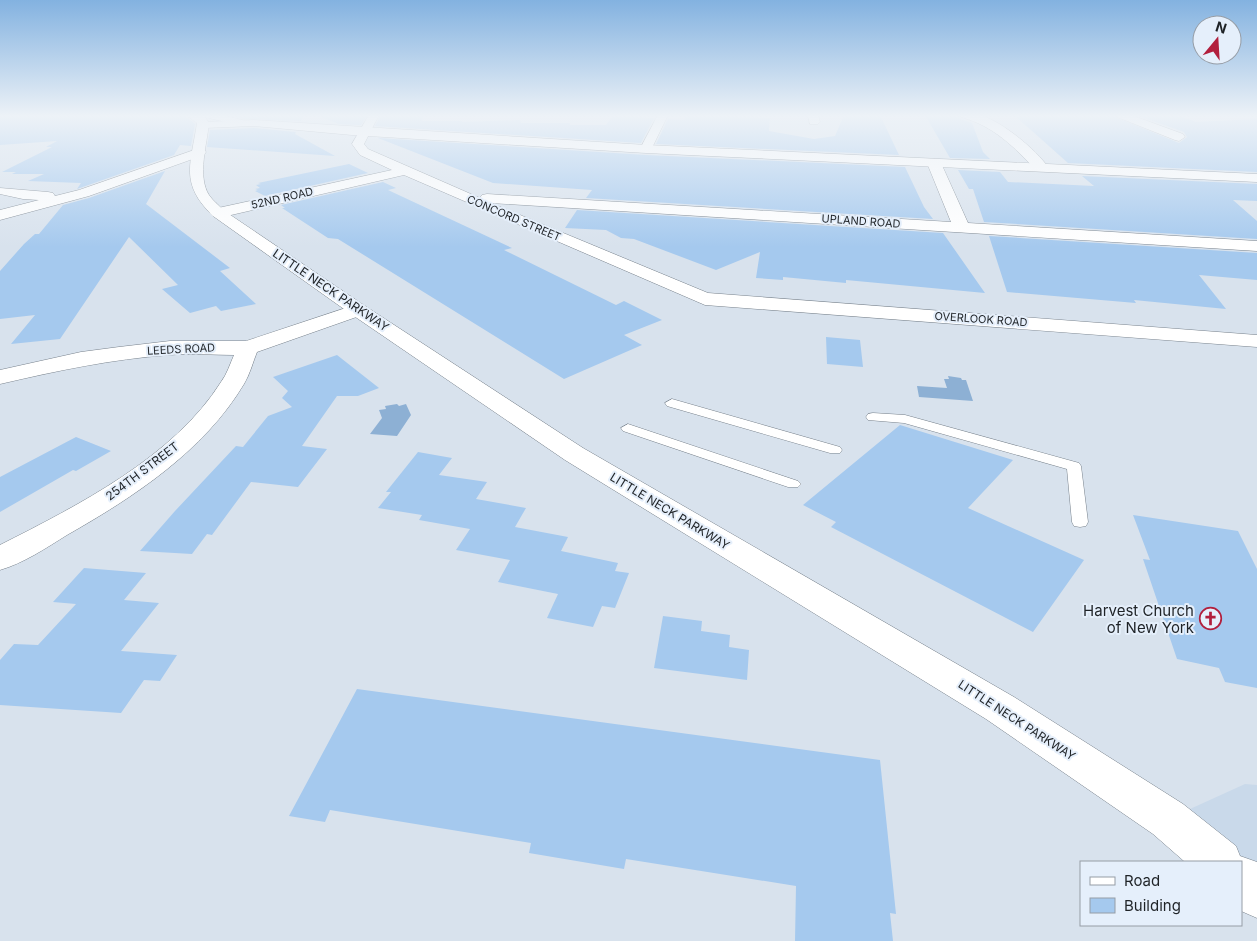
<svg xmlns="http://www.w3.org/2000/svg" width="1257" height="941" viewBox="0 0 1257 941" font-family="Inter,sans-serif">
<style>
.built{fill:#c9d9ea}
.water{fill:#8db0d4}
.building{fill:#a5c9ee}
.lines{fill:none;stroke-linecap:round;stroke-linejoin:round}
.service-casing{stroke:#77818b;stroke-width:1}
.minor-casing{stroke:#77818b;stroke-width:1}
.tertiary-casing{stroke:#77818b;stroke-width:1}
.secondary-casing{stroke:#77818b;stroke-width:1}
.service{fill:#fff;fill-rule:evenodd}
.minor{fill:#fff;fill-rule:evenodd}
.tertiary{fill:#fff;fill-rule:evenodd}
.secondary{fill:#fff;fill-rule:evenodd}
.labels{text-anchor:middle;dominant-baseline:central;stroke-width:4;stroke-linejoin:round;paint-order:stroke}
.far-street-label{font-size:11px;fill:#1f2327;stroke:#e5effb}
.street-label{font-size:12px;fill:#1f2327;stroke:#e5effb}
.near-poi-label{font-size:15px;fill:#1f2327;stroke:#e5effb;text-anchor:end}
</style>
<rect width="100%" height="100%" fill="#d8e2ed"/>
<path class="built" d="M1245 784 1257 785V894L1241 879V862H1220L1168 819Z"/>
<path class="water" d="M948 376 961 378 962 380H966L973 401 919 397 917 386 947 388 944 379H949Z
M397 404 399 406 406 404 411 415 397 436 370 434 382 418 379 410 386 409 385 406Z"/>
<path class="building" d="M0 115H184L195 124 191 146 180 145 174 155 77 189 81 183 28 181 44 174H12L16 172H2L52 147H46L57 141 0 145Z
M229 115H304L301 121 244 119Z
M322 115H367L361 125 339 124 321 117Z
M381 115H423L422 121H462V122L520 120 521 123H570V125H606L613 116 654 118 641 143 375 126Z
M844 115H880L899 155 656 144 668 119 684 120 686 116 770 118 769 131 814 139 835 136Z
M925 115H958L960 119 972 123 983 152 990 159 950 158Z
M1014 115H1108V117H1115L1179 143 1187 137 1184 132 1139 116 1178 115 1196 122 1257 119V172L1068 163Z
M254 128 296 132 295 134 335 156 207 147 210 130Z
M378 138 646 155 905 167 924 207 933 219 586 198 592 190 493 183Z
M349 164 368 173 265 196 255 191 258 190 255 189 260 188 256 185 261 184 258 183Z
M958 170 1000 172 1008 182 1094 186 1082 176 1257 184V201L1233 200 1257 221V239L984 222 973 189H969Z
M165 171 146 204 230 268 220 271 256 304 221 311 216 306 190 313 162 289 178 285 129 237 60 339 11 344 35 315 0 319V271L24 244 35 234H39L63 205 89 198Z
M383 182 396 188 388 190 512 248 504 250 616 305 624 301 662 320 624 335 642 345 564 379 338 239 328 238 282 208H285L281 205Z
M577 210 943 233 985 293 846 280V283L783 277V280L756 278 760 252 716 270 634 239 621 238 606 230 565 228Z
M989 236 1257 253V280L1199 275 1226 309 1134 300 1136 303 1007 292Z
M826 337 860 340 863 367 827 364Z
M337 355 379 388 358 396H337L302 446 327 449 298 487 251 482 212 535 207 534 192 554 140 551 175 511 236 446 243 447 268 416 292 407 282 398 288 391 273 377Z
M900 425 1013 460 968 508 1084 560 1033 632 831 527 836 522 803 505Z
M76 437 111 451 76 471 73 470 0 512V477Z
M418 452 452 458 439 475 487 482 476 499 526 508 515 527 568 537 561 551 618 563 615 571 629 573 615 608 602 606 593 627 547 618 558 594 498 582 510 560 456 550 470 529 419 520 422 515 378 508 391 492H386Z
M1133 515 1238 531 1257 569V688L1225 682 1219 668 1177 659 1143 559 1150 560Z
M84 568 146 573 124 600 159 603 121 651 177 655 160 681 144 680 121 713 0 705V660L14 644 38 645 76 604 53 602Z
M663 616 702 621 701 631 730 635 729 647 749 650 747 680 654 668Z
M357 689 880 760 896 914 890 913 893 941H795L796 886 626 859 624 869 529 853 531 843 330 810 325 822 289 816Z"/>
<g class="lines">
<defs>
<path id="service" d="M672 399 840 447 842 450 840 453H830L667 406 665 403Z
M873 413 905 415 1079 463 1081 466 1088 522 1086 526 1080 527 1074 526 1072 522 1067 469 904 423 868 420 866 417 868 414Z
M628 424 798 481 801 484 798 487H788L623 431 621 428Z"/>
<path id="minor" d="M369 115H379L364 144 368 149 480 198 482 195 487 194 951 222 927 163 934 159 941 163 968 223 1257 241V251L491 203 708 293 1257 335V347L705 305 404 175 218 218 213 216 210 213 213 210 218 208 392 170 360 155 352 144Z
M658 115H668L650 152H642L640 149Z
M808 115H818L820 122 818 124H810Z
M960 115C966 115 973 114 980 115 1003 122 1035 149 1049 168L1047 171H1037C1014 147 994 126 961 117Z
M1116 115H1131L1183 134 1185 137 1179 141 1175 140 1117 117Z
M200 148 204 149 206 152 204 155 89 196 0 220V210L39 200 23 199 0 194V188L48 192 53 193 55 196 79 190Z
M358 304 365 306 368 310 365 314 257 352C253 362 250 374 244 384 204 451 134 497 67 535 46 548 24 563 0 570V545C77 506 174 457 221 382 227 374 230 364 234 355 213 355 191 353 169 355 112 359 56 371 0 384V370L81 352 119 347 170 341H246Z"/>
<path id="tertiary" d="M254 120 646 145 1257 174V182L646 153 352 135 254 126 203 128 197 125 203 122Z"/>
<path id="secondary" d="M186 115 205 116 204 115H222L246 121 248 123 242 126 205 117 209 123C207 144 197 176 209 195 213 201 219 205 223 210L365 306 583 448 1014 697 1183 804 1236 846 1240 856 1257 862V918L1241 911V862H1185L1153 834 986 719 565 460 351 314 213 216C179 183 191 164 197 123Z"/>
</defs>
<use href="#service" class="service-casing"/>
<use href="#minor" class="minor-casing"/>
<use href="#tertiary" class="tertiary-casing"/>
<use href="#secondary" class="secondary-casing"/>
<use href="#service" class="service"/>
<use href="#minor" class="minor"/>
<use href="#tertiary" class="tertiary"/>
<use href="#secondary" class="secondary"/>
</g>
<linearGradient id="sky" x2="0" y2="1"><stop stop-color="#83b2e0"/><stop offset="0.47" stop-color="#edf2f7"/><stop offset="1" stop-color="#edf2f7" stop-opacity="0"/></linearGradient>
<rect width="1257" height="247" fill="url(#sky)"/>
<defs>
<symbol id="church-ring" viewBox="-11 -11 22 22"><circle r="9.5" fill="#e5effb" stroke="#b21f3d" stroke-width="1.5"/><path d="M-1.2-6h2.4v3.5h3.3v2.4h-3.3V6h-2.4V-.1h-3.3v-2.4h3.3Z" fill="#b21f3d"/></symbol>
</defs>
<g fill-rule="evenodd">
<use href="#church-ring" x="1198" y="606" width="25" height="25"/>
</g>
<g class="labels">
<g class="far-street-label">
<text transform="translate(282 198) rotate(-13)">52ND ROAD</text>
<text transform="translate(514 218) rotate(23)">CONCORD STREET</text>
<text transform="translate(861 221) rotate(4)">UPLAND ROAD</text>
<text transform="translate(981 319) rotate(4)">OVERLOOK ROAD</text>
<text transform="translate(181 349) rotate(-3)">LEEDS ROAD</text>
</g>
<g class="street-label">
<text transform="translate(331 290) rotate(34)">LITTLE NECK PARKWAY</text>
<text transform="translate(142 471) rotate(-37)">254TH STREET</text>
<text transform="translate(670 511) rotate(31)">LITTLE NECK PARKWAY</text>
<text transform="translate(1017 720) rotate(33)">LITTLE NECK PARKWAY</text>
</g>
<g class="near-poi-label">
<text x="1194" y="610">Harvest Church<tspan x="1194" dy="17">of New York</tspan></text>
</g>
</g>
<rect x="1080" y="861" width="162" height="65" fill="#e5effb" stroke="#969da6"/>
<rect x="1090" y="877" width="25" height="8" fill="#ffffff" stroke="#969da6"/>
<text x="1124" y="886" font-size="15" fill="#1f2327">Road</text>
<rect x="1090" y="898" width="25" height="15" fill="#a5c9ee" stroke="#969da6"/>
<text x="1124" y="911" font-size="15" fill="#1f2327">Building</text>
<g transform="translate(1217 40) rotate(18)"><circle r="24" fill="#e5effb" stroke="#969da6"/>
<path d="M0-4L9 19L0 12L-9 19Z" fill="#b21f3d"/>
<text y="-8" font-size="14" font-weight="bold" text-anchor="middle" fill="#1f2327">N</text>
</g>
</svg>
